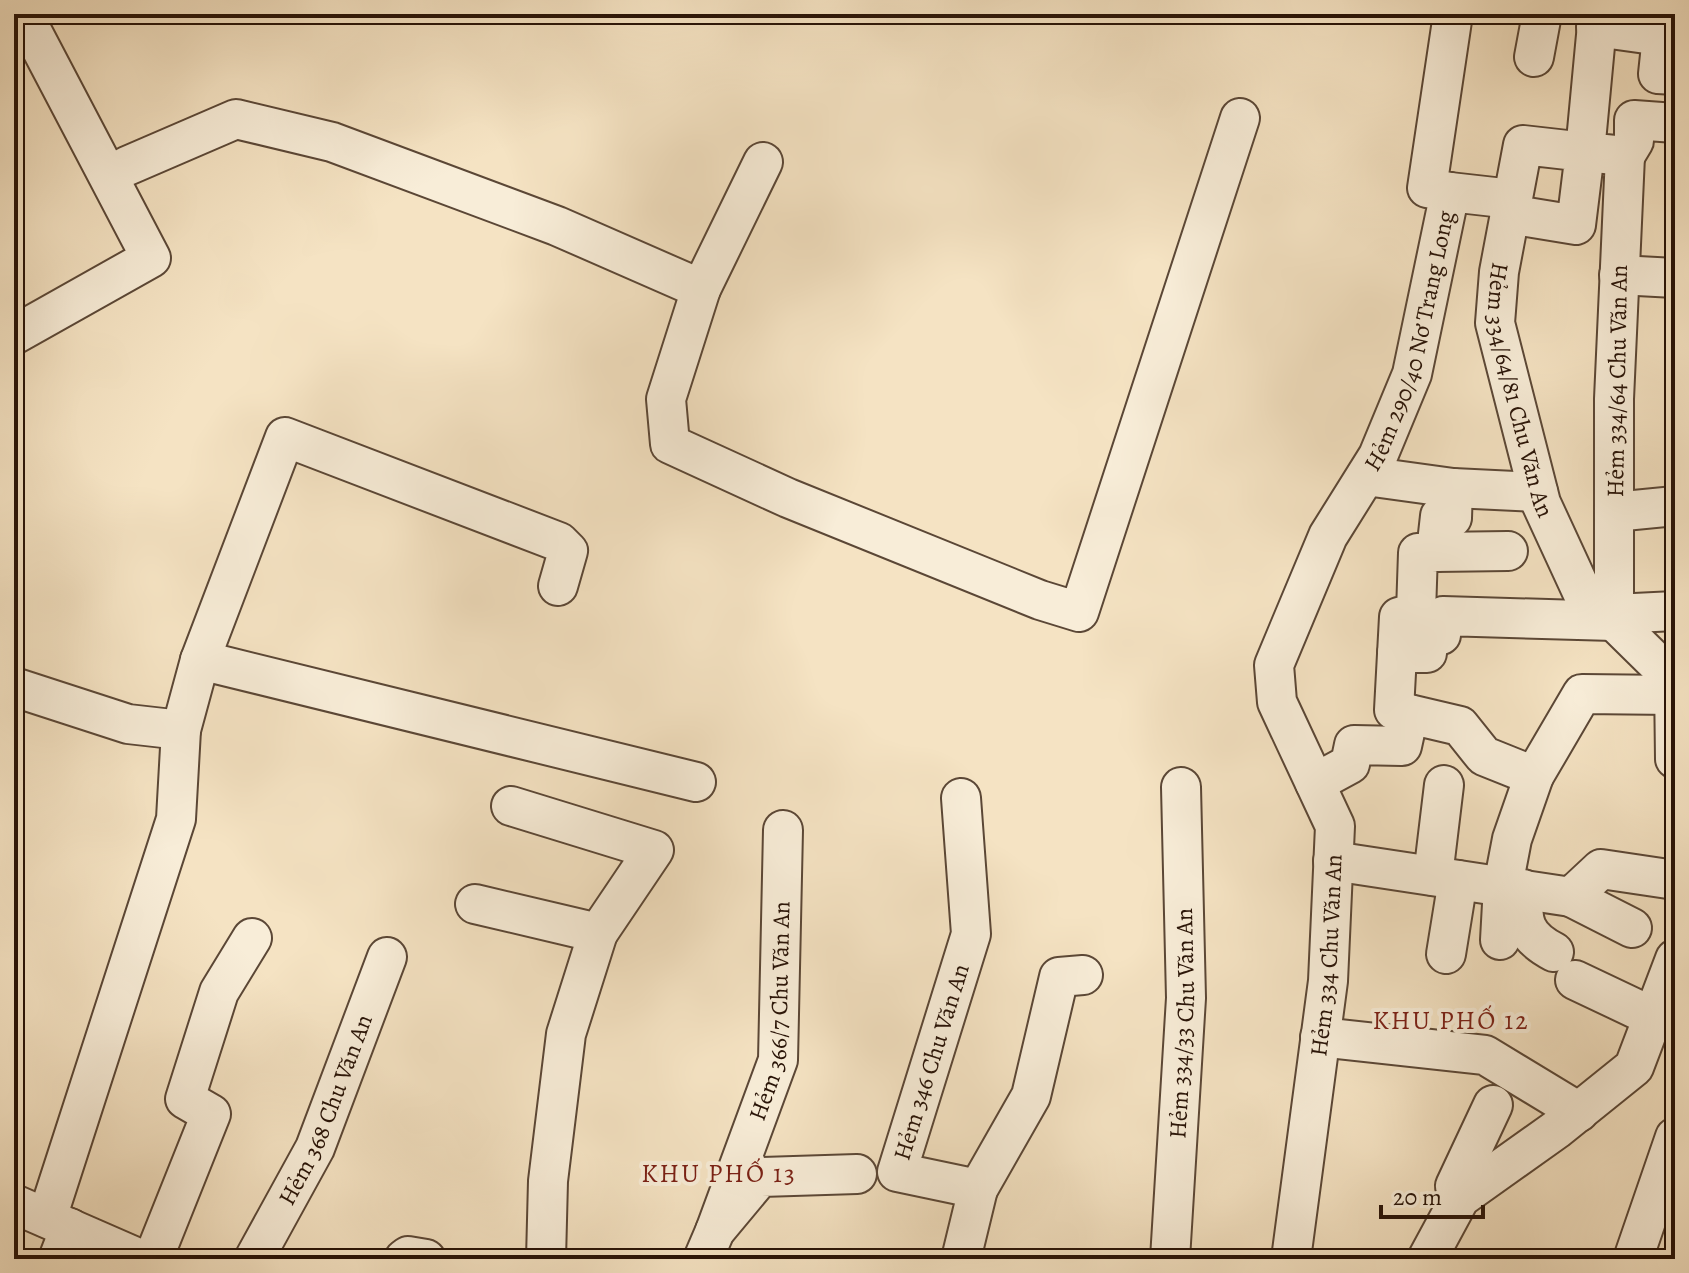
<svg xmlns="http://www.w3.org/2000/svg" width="1689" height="1273" viewBox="0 0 1689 1273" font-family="Alegreya,serif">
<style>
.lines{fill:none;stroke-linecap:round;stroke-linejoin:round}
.minor-casing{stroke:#5b4736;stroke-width:42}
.minor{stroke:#f8edd8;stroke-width:38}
.labels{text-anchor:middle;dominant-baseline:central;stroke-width:8;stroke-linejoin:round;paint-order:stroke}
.street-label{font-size:24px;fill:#281307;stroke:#f8edd8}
.neighbourhood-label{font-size:26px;letter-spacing:2px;fill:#7a1f14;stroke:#f8edd8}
</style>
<rect width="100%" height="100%" fill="#f5e3c3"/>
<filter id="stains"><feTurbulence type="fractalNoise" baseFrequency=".0025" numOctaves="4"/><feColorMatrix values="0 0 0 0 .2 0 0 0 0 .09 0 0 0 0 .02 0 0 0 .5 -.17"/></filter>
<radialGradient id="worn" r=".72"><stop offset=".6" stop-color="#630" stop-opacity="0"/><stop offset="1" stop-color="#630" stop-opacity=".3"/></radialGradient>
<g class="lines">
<defs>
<g id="minor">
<path d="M1598 14 1585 152 1625 156 1614 399V621L1674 680 1675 759"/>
<path d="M1596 27 1675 38"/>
<path d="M1662 36 1658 74 1675 75"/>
<path d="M1534 57 1542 14"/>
<path d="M1625 156 1634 141V120L1675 123"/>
<path d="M127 166 236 119 332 142 557 226 701 289 666 399 670 444 788 498 1040 600 1079 612 1240 118"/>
<path d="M1450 192 1512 199"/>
<path id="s1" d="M1509 214 1576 225 1585 152 1523 145 1499 272 1495 323 1541 503 1583 594 1614 602"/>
<path d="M1619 275 1675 278"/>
<path d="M701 289 763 162"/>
<path d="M14 335 151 258 23 14"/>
<path d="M1366 476 1453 488 1538 492"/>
<path d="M1614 512 1675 506"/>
<path d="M1436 552 1508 551"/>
<path d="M1614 614 1675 611"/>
<path d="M1397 653H1427L1428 637 1441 635 1443 616 1614 621"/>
<path d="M200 660 696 782"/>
<path d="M14 687 128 724 181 730 200 660 285 437 559 542 568 551 558 586"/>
<path d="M1409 714 1394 710 1399 617 1416 612 1418 553 1436 552 1440 516 1452 518 1453 488"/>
<path d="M1315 783 1350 764 1354 745 1402 746 1409 714 1460 726 1484 756 1534 776 1582 694 1674 695"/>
<path d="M1333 861 1571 897 1601 869 1675 880"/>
<path d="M1433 876 1444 785"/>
<path d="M1523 889C1522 921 1523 936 1554 952"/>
<path d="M1571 897 1632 928"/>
<path d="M475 904 598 933 654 850 511 806"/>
<path d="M1500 940 1503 886 1512 839 1534 776"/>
<path d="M1446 954 1458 880"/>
<path d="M1575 980 1653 1017"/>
<path d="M1320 1037 1485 1055 1579 1112"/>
<path d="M978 1189 1031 1096 1059 977 1083 975"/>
<path d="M1460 1198 1455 1186 1493 1105"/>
<path d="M14 1204 140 1259"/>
<path d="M47 1218 176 819 181 730"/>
<path id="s2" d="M715 1231 778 1060 783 830"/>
<path d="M58 1259 70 1228"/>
<path d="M153 1259 211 1114 185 1099 219 992 252 938"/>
<path id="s3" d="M254 1259 315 1148 387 957"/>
<path d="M404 1259 408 1256 426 1259"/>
<path d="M546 1259 548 1181 566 1034 598 933"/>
<path d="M703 1259 715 1231 760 1177 857 1174"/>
<path id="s4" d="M961 1259 978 1189 897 1172 971 934 961 798"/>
<path id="s5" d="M1170 1259 1186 998 1181 787"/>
<path id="s6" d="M1291 1259 1328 981 1335 826 1277 702 1274 665 1328 536 1378 456 1412 374 1450 192 1427 188 1453 14"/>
<path d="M1427 1259 1460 1198 1557 1129 1634 1067 1675 959"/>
<path d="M1633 1259 1675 1137"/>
</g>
</defs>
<use href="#minor" class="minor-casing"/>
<use href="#minor" class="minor"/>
</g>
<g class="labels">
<g class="street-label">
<text stroke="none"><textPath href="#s6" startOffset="964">Hẻm 290/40 Nơ Trang Long</textPath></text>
<text transform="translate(1617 381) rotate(-89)">Hẻm 334/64 Chu Văn An</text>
<text stroke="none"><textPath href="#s1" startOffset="454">Hẻm 334/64/81 Chu Văn An</textPath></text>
<text stroke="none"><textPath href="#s6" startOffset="306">Hẻm 334 Chu Văn An</textPath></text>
<text stroke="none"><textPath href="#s2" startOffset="230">Hẻm 366/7 Chu Văn An</textPath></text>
<text stroke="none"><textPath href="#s5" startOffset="236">Hẻm 334/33 Chu Văn An</textPath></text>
<text stroke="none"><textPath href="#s4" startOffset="270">Hẻm 346 Chu Văn An</textPath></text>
<text stroke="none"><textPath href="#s3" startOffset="166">Hẻm 368 Chu Văn An</textPath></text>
</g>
<g class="neighbourhood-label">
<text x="1451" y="1020">KHU PHỐ 12</text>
<text x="719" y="1173">KHU PHỐ 13</text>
</g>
</g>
<rect width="1689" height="1273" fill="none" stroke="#f5e3c3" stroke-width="48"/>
<rect x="16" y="16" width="1657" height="1241" fill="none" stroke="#281307" stroke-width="4"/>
<rect x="24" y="24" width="1641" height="1225" fill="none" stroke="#281307" stroke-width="2"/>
<path d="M1381 1205v12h102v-12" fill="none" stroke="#281307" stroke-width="4"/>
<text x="1393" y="1205" font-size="24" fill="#281307" stroke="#f8edd8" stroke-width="6" paint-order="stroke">20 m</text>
<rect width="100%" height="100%" filter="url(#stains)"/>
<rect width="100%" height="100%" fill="url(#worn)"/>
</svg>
